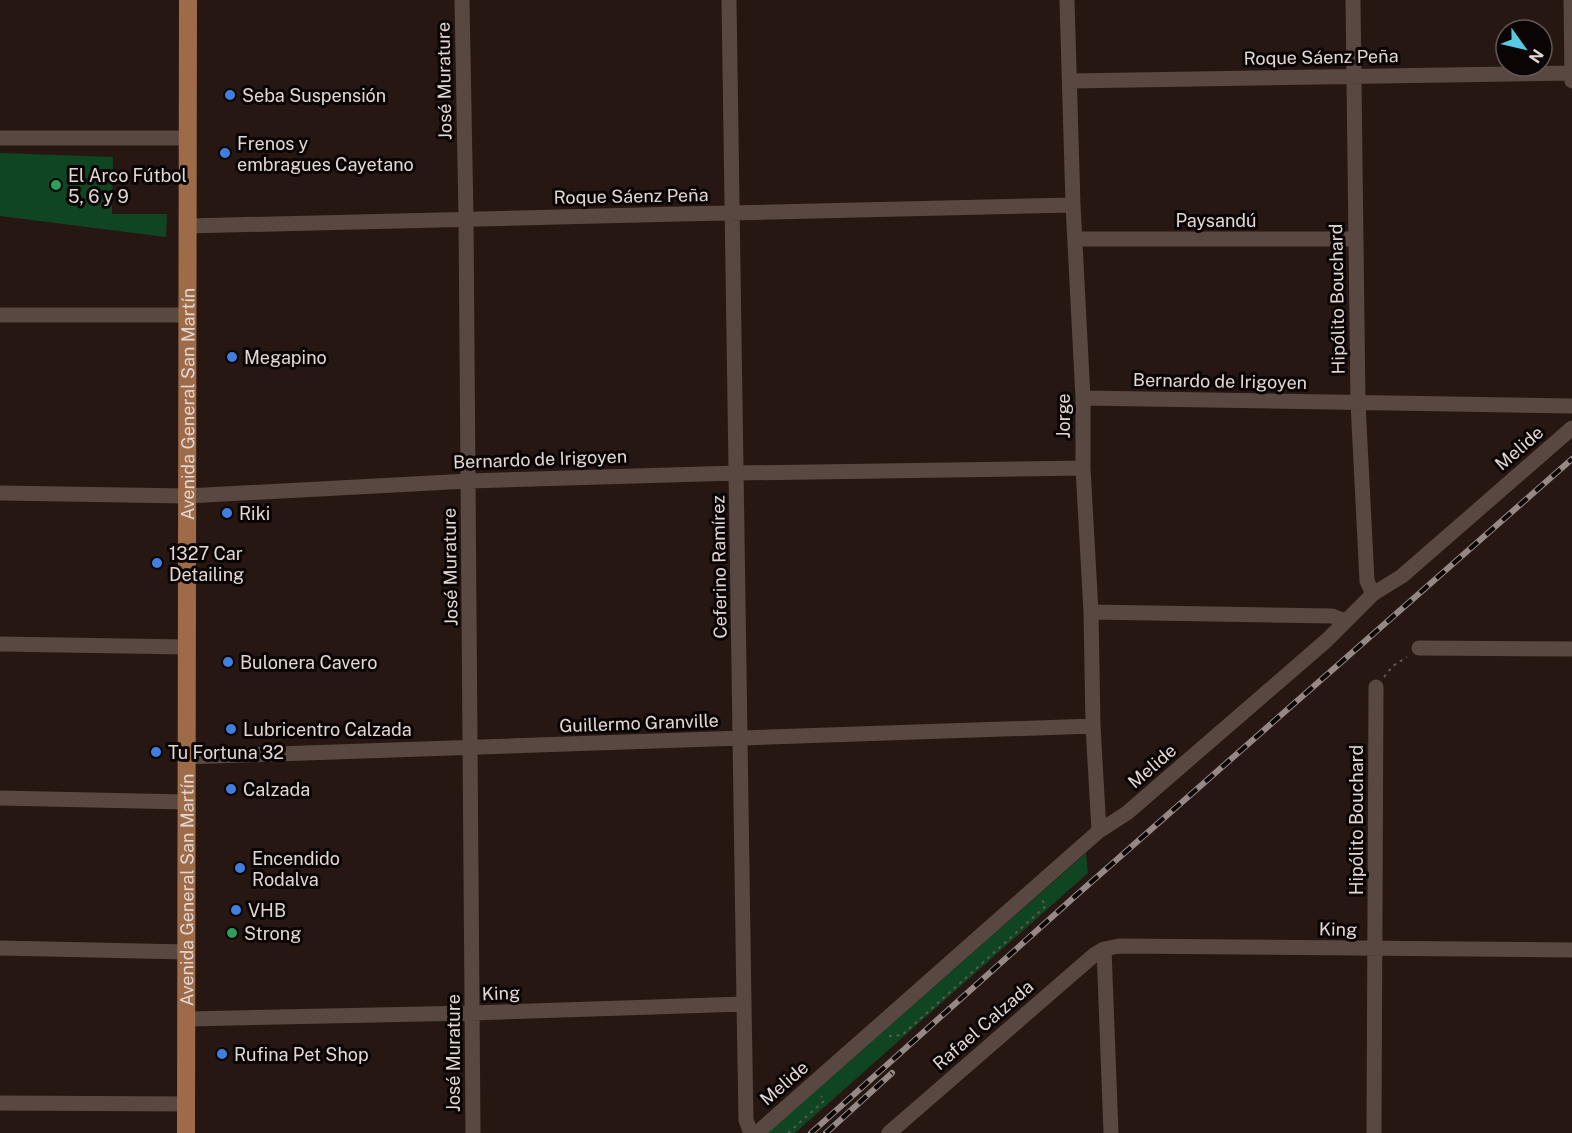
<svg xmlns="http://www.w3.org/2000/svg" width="1572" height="1133" viewBox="0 0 1572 1133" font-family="'Public Sans',sans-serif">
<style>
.green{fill:#0f4523}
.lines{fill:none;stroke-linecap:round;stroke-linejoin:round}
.path{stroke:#625450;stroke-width:2;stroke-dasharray:3 4.5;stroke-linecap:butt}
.minor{stroke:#594841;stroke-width:15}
.major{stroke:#9e6b48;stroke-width:18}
.rail-casing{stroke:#968985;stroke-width:6}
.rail{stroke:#0a0504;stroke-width:4;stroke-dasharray:11;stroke-linecap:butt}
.shop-dot{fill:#3f7fe0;stroke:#0a0504;stroke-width:2}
.leisure-dot{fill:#2e9e5b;stroke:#0a0504;stroke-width:2}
.labels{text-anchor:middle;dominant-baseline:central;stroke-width:6;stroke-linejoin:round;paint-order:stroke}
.street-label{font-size:18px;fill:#e2d7d3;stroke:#0a0504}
.poi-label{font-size:18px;fill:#e2d7d3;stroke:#0a0504;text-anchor:start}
</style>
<rect width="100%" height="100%" fill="#261712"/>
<path class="green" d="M0 153 113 157 112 214H167L166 237 0 216Z
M1086 853 1088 873 795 1133H768Z"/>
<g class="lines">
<path class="path" d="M1384 677 1393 666 1407 657
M889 1036 902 1035 1046 906 1042 900
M788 1133 824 1101 821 1096"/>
<path class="minor" d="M462 0 466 218 473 1133
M729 0 744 1004 746 1120 751 1133
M1067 0 1073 205 1083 398V468L1091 612 1093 726 1099 831
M1353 0 1358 403 1367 581 1373 594
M1571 0 1572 81
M1070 81 1572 73
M0 138H188
M188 226C483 217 778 213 1073 205
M1076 239H1356
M0 315H188
M1083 398 1572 406
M0 493 187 496 469 481 737 473 1083 468
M1091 612 1332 616 1345 621
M0 644 186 647
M1419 648 1572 649
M186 757 1093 726
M0 798 186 802
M0 948 187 952
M1104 949 1111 1133
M188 1019 472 1013 744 1004
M0 1103 187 1104
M757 1133 1099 831 1127 813 1327 640 1373 594 1402 576 1572 428
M889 1133 1094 955 1104 949 1119 946 1572 950
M1374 1133 1376 687"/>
<path class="major" id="s1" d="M186 1133 188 0"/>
<defs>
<path id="rail" d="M811 1133 1072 899 1572 459
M826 1133 892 1073"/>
</defs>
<use href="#rail" class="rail-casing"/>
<use href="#rail" class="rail"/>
</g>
<g class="shop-dot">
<circle cx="230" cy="95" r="6"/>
<circle cx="225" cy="153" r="6"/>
<circle cx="232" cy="357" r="6"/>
<circle cx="227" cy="513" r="6"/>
<circle cx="157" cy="563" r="6"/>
<circle cx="228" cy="662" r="6"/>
<circle cx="231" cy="729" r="6"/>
<circle cx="156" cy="752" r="6"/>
<circle cx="231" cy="789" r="6"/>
<circle cx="240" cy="868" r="6"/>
<circle cx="236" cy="910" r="6"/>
<circle cx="222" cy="1054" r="6"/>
</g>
<g class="leisure-dot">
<circle cx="56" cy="185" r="6"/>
<circle cx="232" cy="933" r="6"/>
</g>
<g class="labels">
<g class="street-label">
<text transform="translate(1321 57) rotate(-1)">Roque Sáenz Peña</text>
<text transform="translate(444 81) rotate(-91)">José Murature</text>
<text transform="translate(631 196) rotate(-1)">Roque Sáenz Peña</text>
<text x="1216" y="220">Paysandú</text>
<text transform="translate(1337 299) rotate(-91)">Hipólito Bouchard</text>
<text transform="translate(1220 381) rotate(1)">Bernardo de Irigoyen</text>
<text stroke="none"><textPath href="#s1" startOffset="729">Avenida General San Martín</textPath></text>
<text transform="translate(1063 416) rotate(-90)">Jorge</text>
<text transform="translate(1519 448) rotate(-41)">Melide</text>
<text transform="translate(540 459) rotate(-2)">Bernardo de Irigoyen</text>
<text transform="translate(450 567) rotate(-91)">José Murature</text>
<text transform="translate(719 567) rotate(-91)">Ceferino Ramírez</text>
<text transform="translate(639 723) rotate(-2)">Guillermo Granville</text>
<text transform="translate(1152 766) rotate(-41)">Melide</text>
<text transform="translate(1356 820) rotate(-90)">Hipólito Bouchard</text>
<text stroke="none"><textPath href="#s1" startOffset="243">Avenida General San Martín</textPath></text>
<text transform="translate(1338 929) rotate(1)">King</text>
<text transform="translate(501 993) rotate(-2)">King</text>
<text transform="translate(983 1025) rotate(-41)">Rafael Calzada</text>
<text transform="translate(453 1053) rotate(-90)">José Murature</text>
<text transform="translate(784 1083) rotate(-41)">Melide</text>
</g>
<g class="poi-label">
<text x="242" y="95">Seba Suspensión</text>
<text x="237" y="143">Frenos y<tspan x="237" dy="21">embragues Cayetano</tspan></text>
<text x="68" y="175">El Arco Fútbol<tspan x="68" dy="21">5, 6 y 9</tspan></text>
<text x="244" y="357">Megapino</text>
<text x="239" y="513">Riki</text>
<text x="169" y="553">1327 Car<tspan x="169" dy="21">Detailing</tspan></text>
<text x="240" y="662">Bulonera Cavero</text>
<text x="243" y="729">Lubricentro Calzada</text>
<text x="168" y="752">Tu Fortuna 32</text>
<text x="243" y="789">Calzada</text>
<text x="252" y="858">Encendido<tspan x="252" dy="21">Rodalva</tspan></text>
<text x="248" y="910">VHB</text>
<text x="244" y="933">Strong</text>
<text x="234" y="1054">Rufina Pet Shop</text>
</g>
</g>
<g transform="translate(1524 48) rotate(124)"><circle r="28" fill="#0a0504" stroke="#605957" stroke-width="1.5"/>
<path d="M0-4.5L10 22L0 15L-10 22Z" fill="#57c9e2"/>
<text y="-9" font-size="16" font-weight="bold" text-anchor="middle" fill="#e2d7d3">N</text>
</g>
</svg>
